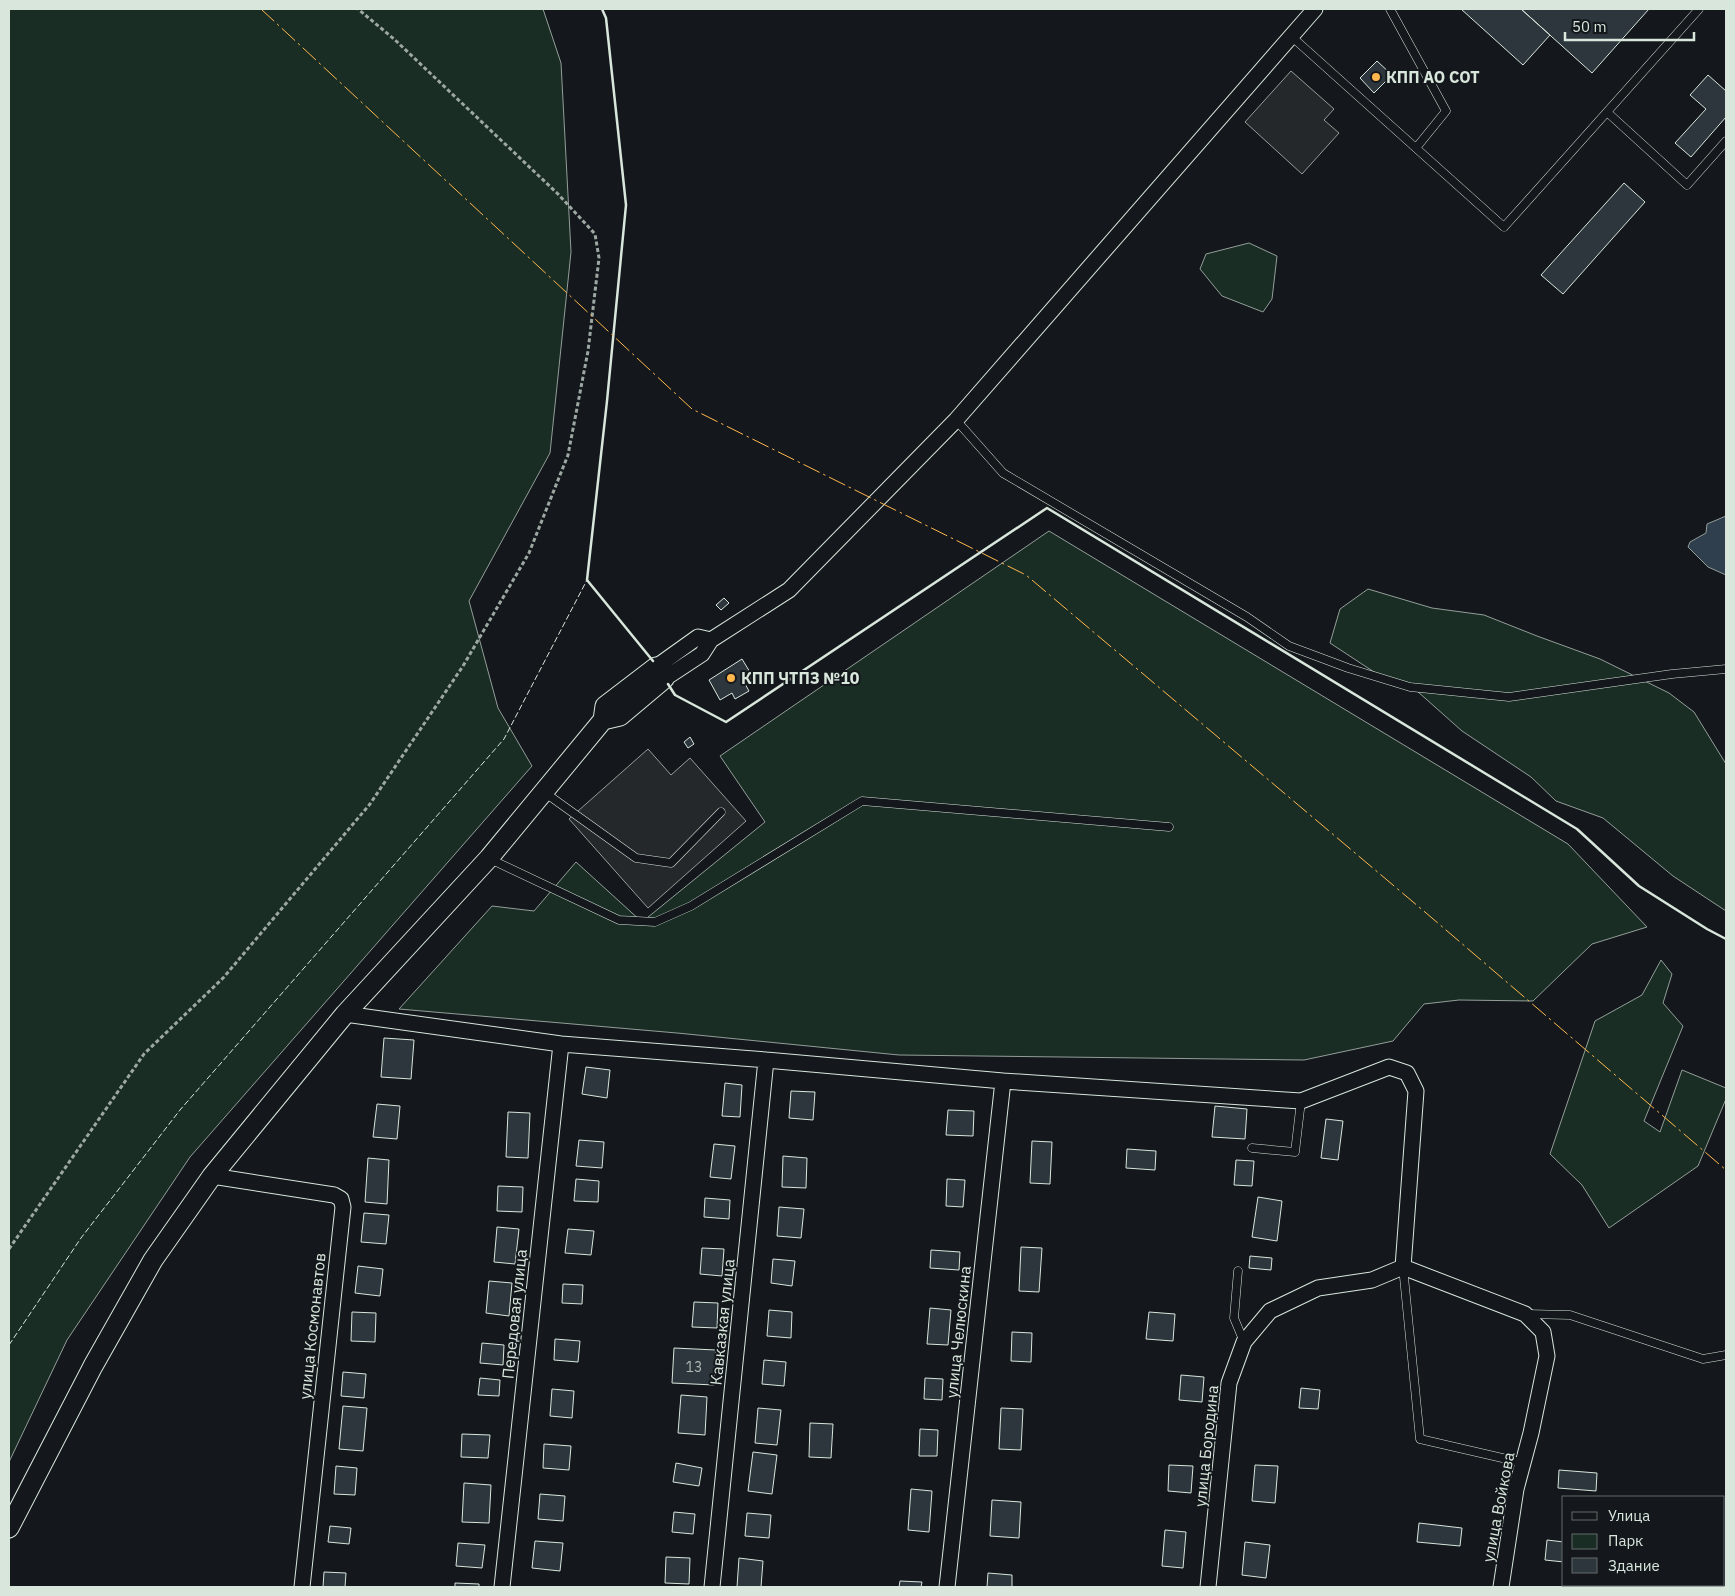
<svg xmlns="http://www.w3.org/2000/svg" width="1735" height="1596" viewBox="0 0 1735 1596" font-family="'IBM Plex Sans',sans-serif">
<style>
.green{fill:#1a2d24;stroke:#939e99}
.parking{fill:#24282b;stroke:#939e99}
.water{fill:#2f3f4d;stroke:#939e99}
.building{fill:#2c363c;stroke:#d8e6dc}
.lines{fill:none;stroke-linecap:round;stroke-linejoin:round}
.service-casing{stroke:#d8e6dc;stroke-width:9}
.minor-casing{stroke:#d8e6dc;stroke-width:17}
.tertiary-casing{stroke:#d8e6dc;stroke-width:21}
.path{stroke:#9da8a2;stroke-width:3;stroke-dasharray:4 2.5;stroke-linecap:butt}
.service{stroke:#14181c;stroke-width:8}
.minor{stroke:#14181c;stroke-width:15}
.tertiary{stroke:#14181c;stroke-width:19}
.fence{stroke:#d8e6dc;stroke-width:1;stroke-dasharray:6 2.5;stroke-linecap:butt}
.wall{stroke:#d8e6dc;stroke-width:2.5}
.power{stroke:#ffb74d;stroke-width:1;stroke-dasharray:18 4 2.5 4;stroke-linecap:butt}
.poi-dot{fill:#ffb74d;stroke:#14181c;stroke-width:2}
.labels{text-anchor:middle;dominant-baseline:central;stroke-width:4;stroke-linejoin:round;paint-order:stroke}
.number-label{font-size:14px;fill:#adbab4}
.poi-label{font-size:16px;font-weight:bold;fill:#d8e6dc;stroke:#14181c;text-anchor:start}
.street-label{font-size:16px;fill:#d8e6dc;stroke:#14181c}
</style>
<rect width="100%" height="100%" fill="#14181c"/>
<path class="green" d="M9 9H543L561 63 571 252 550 453 469 601 498 708 532 766 190 1157 67 1340 9 1462Z
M1249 243 1277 256 1272 299 1263 312 1222 296 1200 269 1206 254Z
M1049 531 1568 844 1647 927 1592 944 1533 1001 1459 1000 1424 1004 1393 1041 1304 1060 899 1055 677 1033 399 1009 492 906 534 911 576 862 642 922 765 822 720 756Z
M1368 589 1432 608 1484 615 1537 636 1600 659 1669 693 1694 712 1726 764V911L1673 876 1603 818 1556 801 1531 777 1462 731 1417 691 1374 672 1330 643 1340 609Z
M1661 960 1672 974 1663 1003 1683 1026 1644 1121 1660 1132 1682 1070 1726 1088V1099L1698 1166 1609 1228 1582 1185 1550 1154 1595 1021 1642 995Z"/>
<path class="parking" d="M1291 71 1334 109 1324 120 1339 133 1302 174 1245 122Z
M648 749 671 775 690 758 746 821 648 908 569 819Z"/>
<path class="water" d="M1726 516V575L1708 567 1688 547 1690 542 1706 533 1707 524Z"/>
<path class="building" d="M1461 9H1521L1550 35 1523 65Z
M1521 9H1649L1592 73Z
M1377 61 1392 75 1374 93 1360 78Z
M1708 75 1726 91V117L1691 157 1675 143 1706 109 1690 95Z
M1624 183 1645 202 1563 294 1541 275Z
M724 598 729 603 721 610 716 605Z
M742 659 753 677 744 682 749 691 735 699 732 693 720 700 709 680Z
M690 737 694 744 688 748 684 742Z
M384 1038 414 1040 411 1079 381 1077Z
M586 1067 610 1070 607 1098 582 1094Z
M725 1083 742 1085 740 1117 722 1116Z
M791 1091 815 1092 813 1120 789 1118Z
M377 1104 400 1106 397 1139 373 1137Z
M1215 1106 1247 1109 1245 1139 1212 1137Z
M948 1110 974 1111 973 1136 946 1135Z
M508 1112 530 1113 528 1158 506 1157Z
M1326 1119 1343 1121 1338 1160 1321 1158Z
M579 1140 604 1142 602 1168 576 1166Z
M1032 1141 1052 1142 1050 1184 1030 1183Z
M714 1144 735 1146 731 1179 710 1177Z
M1127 1149 1156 1151 1155 1170 1126 1168Z
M783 1156 807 1158 806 1188 782 1187Z
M368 1158 389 1160 387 1204 365 1202Z
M1236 1160 1254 1161 1252 1186 1234 1185Z
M576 1179 599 1181 598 1202 574 1201Z
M947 1179 965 1180 963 1207 946 1206Z
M498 1186 523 1187 522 1212 497 1211Z
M1258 1197 1282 1201 1277 1241 1252 1237Z
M705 1198 730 1200 729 1219 704 1217Z
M779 1207 804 1209 801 1238 777 1236Z
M364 1213 389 1215 386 1244 361 1242Z
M497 1227 519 1229 515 1264 494 1262Z
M568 1229 594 1231 591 1255 565 1253Z
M1021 1247 1042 1248 1039 1292 1019 1291Z
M702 1248 724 1249 722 1276 700 1274Z
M931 1250 960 1252 959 1270 930 1268Z
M1250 1256 1272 1258 1271 1270 1249 1268Z
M773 1259 795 1261 792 1286 771 1283Z
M358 1266 383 1269 380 1296 355 1293Z
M489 1281 512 1283 509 1316 486 1313Z
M563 1284 583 1285 582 1304 562 1303Z
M694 1302 718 1303 717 1328 692 1327Z
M930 1308 951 1310 948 1345 927 1344Z
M769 1310 792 1312 791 1338 767 1336Z
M352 1312 376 1313 375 1342 351 1341Z
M1149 1312 1175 1314 1173 1341 1146 1339Z
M1012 1332 1032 1333 1031 1362 1011 1361Z
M555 1339 580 1341 578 1362 554 1360Z
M482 1343 504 1345 503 1365 480 1363Z
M674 1348 716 1350 714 1385 672 1383Z
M764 1360 786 1362 784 1386 762 1384Z
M343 1372 366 1374 364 1398 341 1396Z
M1181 1375 1204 1377 1202 1402 1179 1400Z
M480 1378 500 1380 499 1396 478 1395Z
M925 1378 943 1379 942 1400 924 1399Z
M1301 1388 1320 1390 1318 1409 1299 1408Z
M552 1389 574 1391 572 1418 550 1416Z
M681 1395 707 1397 705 1435 678 1433Z
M343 1406 367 1408 363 1451 339 1449Z
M758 1408 781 1410 777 1445 755 1443Z
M1001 1408 1023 1409 1021 1450 999 1449Z
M810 1423 833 1424 831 1458 809 1457Z
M920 1429 938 1430 937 1456H919Z
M462 1434 490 1435 488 1458 461 1457Z
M544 1444 571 1446 569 1470 543 1468Z
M753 1452 777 1455 772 1494 748 1491Z
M676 1463 702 1468 699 1486 673 1482Z
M1169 1465 1193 1466 1191 1493 1168 1491Z
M1255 1465 1278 1466 1275 1503 1252 1501Z
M336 1466 357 1468 355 1495 334 1494Z
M1559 1470 1597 1473 1596 1491 1558 1488Z
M464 1483 491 1485 489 1523 462 1522Z
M911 1489 932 1491 929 1532 908 1530Z
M540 1494 565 1496 563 1521 538 1519Z
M992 1500 1021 1502 1019 1538 990 1536Z
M674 1512 695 1514 693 1534 672 1532Z
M747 1513 771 1515 769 1538 745 1536Z
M1419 1523 1462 1528 1460 1546 1417 1542Z
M330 1526 351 1528 349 1544 328 1542Z
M1165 1530 1186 1532 1183 1568 1162 1566Z
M1547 1540 1564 1542V1562L1545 1560Z
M535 1541 563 1543 560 1571 532 1568Z
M1245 1542 1270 1545 1266 1578 1242 1575Z
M458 1543 485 1545 482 1568 456 1566Z
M666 1557 690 1558 689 1584 665 1583Z
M739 1558 763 1561 761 1587H737Z
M324 1572 346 1573 345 1587H323Z
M988 1573 1012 1575V1587H987Z
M900 1581 922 1582 921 1587H899Z
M455 1583 479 1584V1587H455Z"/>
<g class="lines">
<defs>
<path id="service" d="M1390 9 1446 111 1416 148
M1291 36 1504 227 1699 9
M1607 112 1687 185 1726 141
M956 420 1003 473 1247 617 1289 646 1348 668 1410 687 1509 697 1672 674 1726 669
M544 792 636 858 671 863 721 812
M490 859 619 920 655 922 691 906 862 801 1169 827
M1252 1148 1295 1152 1301 1101
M1403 1267 1420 1439 1524 1463
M1238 1271 1234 1318 1244 1342
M1527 1314 1570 1315 1703 1359 1726 1355"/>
<path id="minor" d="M711 640 789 590 956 420 1315 9
M656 667 698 637 711 640 702 654 664 679
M345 1014 561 1044 766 1060 1003 1081 1301 1101 1389 1067 1407 1073 1416 1091 1403 1267 1525 1314 1543 1332 1547 1356 1531 1433 1516 1489 1501 1587
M212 1176 334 1195 341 1199 343 1207 302 1587
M502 1587 561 1044
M712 1587 766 1060
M947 1587 1003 1081
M1208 1587 1229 1383 1244 1342 1270 1311 1318 1288 1372 1280 1403 1267"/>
<path id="tertiary" d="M656 667 605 706 603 720 620 716 664 679
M9 1528 93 1366 153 1260 212 1176 345 1014 489 858 603 720"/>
</defs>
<use href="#service" class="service-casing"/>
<use href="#minor" class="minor-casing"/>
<use href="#tertiary" class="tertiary-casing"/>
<path class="path" d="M9 1249 144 1054 224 977 370 804 463 666 529 553 568 455 588 351 599 258 595 234 558 194 394 39 358 9"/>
<use href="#service" class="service"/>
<use href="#minor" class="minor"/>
<use href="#tertiary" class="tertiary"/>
<path class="fence" d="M9 1345 81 1238 180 1110 504 739 587 580"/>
<path class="wall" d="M602 9 606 18 626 205 607 401 587 580 653 661
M668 684 675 695 726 722 1047 508 1577 829 1639 886 1707 929 1726 939"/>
<path class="power" d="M261 9 692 409 1026 575 1432 918 1726 1170"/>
</g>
<g class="poi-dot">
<circle cx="1376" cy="77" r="5"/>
<circle cx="731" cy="678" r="5"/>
</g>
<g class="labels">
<g class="number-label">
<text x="694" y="1367">13</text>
</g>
<g class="poi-label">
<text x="1386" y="77">КПП АО СОТ</text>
<text x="741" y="678">КПП ЧТПЗ №10</text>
</g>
<g class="street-label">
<text transform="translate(514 1314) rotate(-84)">Передовая улица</text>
<text transform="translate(722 1322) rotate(-84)">Кавказкая улица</text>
<text transform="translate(312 1326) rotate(-84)">улица Космонавтов</text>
<text transform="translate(958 1332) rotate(-84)">улица Челюскина</text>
<text transform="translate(1206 1446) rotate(-84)">улица Бородина</text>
<text transform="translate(1498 1507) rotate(-79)">улица Войкова</text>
</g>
</g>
<rect width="1735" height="1596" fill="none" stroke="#d8e6dc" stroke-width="20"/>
<rect x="1562" y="1496" width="162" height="90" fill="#14181c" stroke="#626a69"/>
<rect x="1572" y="1512" width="25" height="8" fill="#14181c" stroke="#626a69"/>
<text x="1608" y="1521" font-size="15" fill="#d8e6dc">Улица</text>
<rect x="1572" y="1534" width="25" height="15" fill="#1a2d24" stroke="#626a69"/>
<text x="1608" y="1546" font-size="15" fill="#d8e6dc">Парк</text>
<rect x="1572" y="1558" width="25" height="15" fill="#2c363c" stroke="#626a69"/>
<text x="1608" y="1571" font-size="15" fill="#d8e6dc">Здание</text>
<path d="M1565 32v8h129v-8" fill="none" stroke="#d8e6dc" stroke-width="2.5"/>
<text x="1572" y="32" font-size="15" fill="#d8e6dc" stroke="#14181c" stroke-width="4" paint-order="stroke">50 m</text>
</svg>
